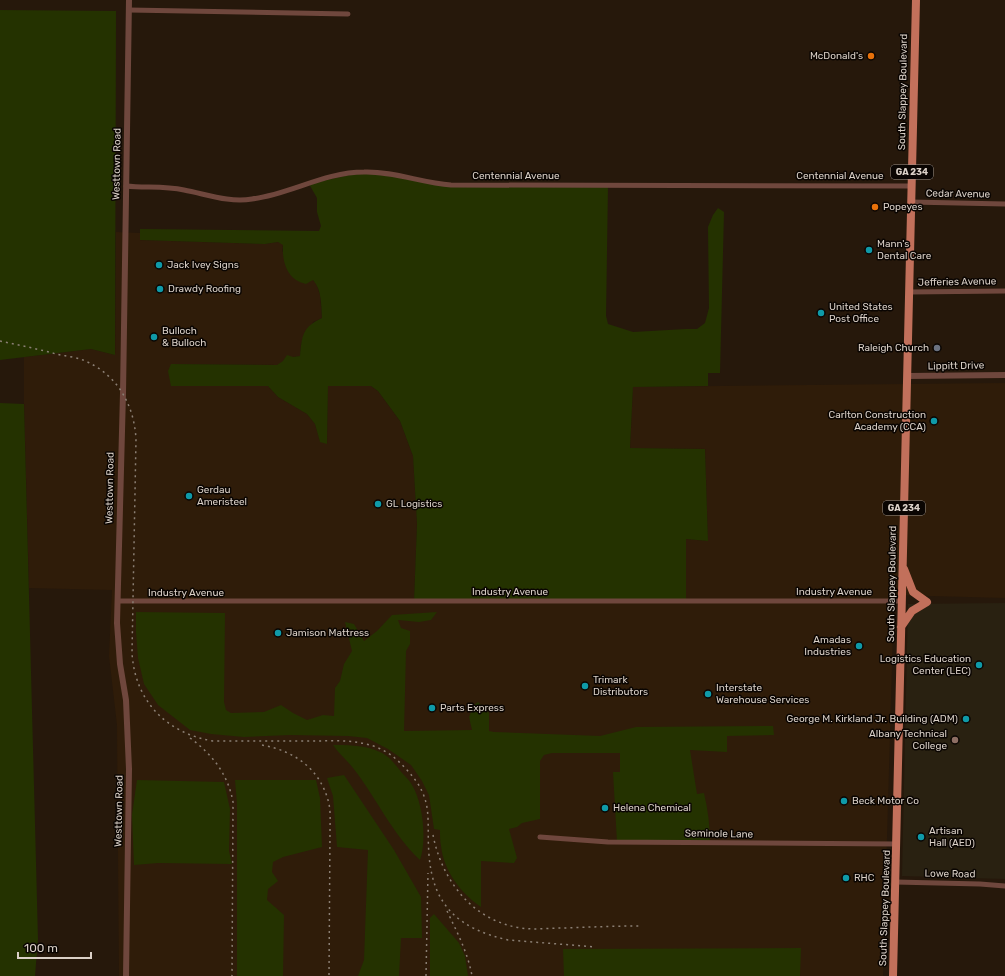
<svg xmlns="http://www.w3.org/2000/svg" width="1005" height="976" viewBox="0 0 1005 976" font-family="Rubik,sans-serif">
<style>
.built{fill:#2f1c09}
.education{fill:#292111}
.green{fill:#243200}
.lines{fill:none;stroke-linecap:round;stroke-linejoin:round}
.minor{stroke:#6f473d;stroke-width:5}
.tertiary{stroke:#6f473d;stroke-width:6}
.primary{stroke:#c2705b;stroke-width:8}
.rail{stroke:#8b7f74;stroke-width:1.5;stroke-dasharray:2 4;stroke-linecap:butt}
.food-dot{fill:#e8710a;stroke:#0a0502;stroke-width:1.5}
.culture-dot{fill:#0f9aa8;stroke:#0a0502;stroke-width:1.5}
.worship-dot{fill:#6b7280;stroke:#0a0502;stroke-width:1.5}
.education-dot{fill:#8d6e63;stroke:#0a0502;stroke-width:1.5}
.labels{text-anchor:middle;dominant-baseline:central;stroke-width:3;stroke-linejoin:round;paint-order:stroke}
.shield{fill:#0a0502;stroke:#9c938c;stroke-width:1}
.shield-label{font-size:9px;font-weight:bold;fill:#dad0c7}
.poi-label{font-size:10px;fill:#dad0c7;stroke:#0a0502;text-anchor:start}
.street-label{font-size:10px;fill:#dad0c7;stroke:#0a0502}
</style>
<rect width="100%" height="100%" fill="#26180b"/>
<path class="built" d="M116 232 140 233V240L265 244 278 242 283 244 282 251 313 280 316 283 320 295 322 318 313 322 301 344 300 356 293 357 277 365 171 364V386H268L278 397 307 414 315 424 320 441 327 443 328 386H371L378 391 400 421 413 456 417 524 414 601H686V539L708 541 705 449 630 448 633 387 1005 383V598L894 595 883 976H119L117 725 109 656 112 590 29 588 24 404V357L91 349 115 355Z"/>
<path class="education" d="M1005 603V879L902 876 908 604Z"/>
<path class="green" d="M0 10 116 11 115 355 91 349 0 360Z
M363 172 437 184 608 186 606 316 608 324 633 332 686 329H697L705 323 709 308 708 227 713 215 718 208 724 212 720 373H708V386L633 387 630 448 705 449 708 541 686 539V601H414L417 524 413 456 400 421 378 391 371 386H328L327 444 320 442 315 424 307 414 278 397 268 386H171L168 371 171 364 277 365 283 361 287 355 293 357 300 356C302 336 302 327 322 318 321 305 322 290 313 280L306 284C303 283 299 282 296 280 285 273 282 257 283 245L278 242 265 244 140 240V229L319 231 321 226 317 212V198L309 184Z
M0 403 24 404 38 939 35 976H0Z
M136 612 225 613 224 702 226 710 231 713 264 712 281 705 293 713 307 720 323 715 334 716 335 688 340 681 344 664 352 651 345 622 354 624 364 641 377 631 392 615 437 612 431 620 419 622 398 620 401 628 410 631V644L406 651 404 731 472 730 469 717 474 705 478 702 489 713V731L494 732 600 736 636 727 773 726 774 735 727 736V752L690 750 697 794 704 793C708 810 710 826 710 843L617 842 613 772H620V753H552L544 755 540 761V819L522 823 517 827 509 829 517 858 514 863 481 861V907C461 893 444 872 441 846 440 841 440 836 440 830L434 829 429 795 422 781 411 765 388 749 367 738 348 736 290 735 244 737 211 734 190 730 158 705 144 684 138 658 136 632Z
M333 745C347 745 361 745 375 750 388 754 394 763 402 773 406 777 410 781 412 785 423 803 427 840 420 860 392 834 376 797 353 768 347 760 339 754 333 745Z
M344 775 394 850 421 897 422 938H401L399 976H358L364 960 368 850 337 847 333 796 327 778Z
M137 780 224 782 230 809 229 851 232 864 158 863 134 865 132 815Z
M235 780H316L320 798 322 847 283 857 273 862 272 872 278 881 268 889 267 900 284 915 283 976H237V804Z
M434 914 459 943 465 956 468 976H430V918Z
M801 948 800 976H564L563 949Z"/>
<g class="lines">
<path class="minor" d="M129 10 348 14
M126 186C145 188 164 186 184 190 206 194 229 203 252 199 290 194 325 172 364 172 393 171 422 183 451 185L911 186
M911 202 1005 204
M909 292 1005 291
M118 601H901
M540 837 608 842 897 844
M895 882 980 884 1005 886"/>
<path class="tertiary" d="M907 376 1005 375
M126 976 129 769 126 700 120 664 117 623 123 393 129 0"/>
<path class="primary" d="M901 627 912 611 927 602 913 592 904 569
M893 976 916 0"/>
<path class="rail" d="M0 341C19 345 38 349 56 354 65 356 75 357 83 360 117 374 134 404 136 439L132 653C135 701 166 733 213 741 246 741 278 741 310 741 332 741 355 739 376 747 389 752 398 760 407 770 435 800 426 819 429 855 433 907 460 929 508 940L596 947
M190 738C212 754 228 774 233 802L232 976
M262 745C294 751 319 768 328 800 331 810 330 821 330 831L329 976
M433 835C442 881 473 921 521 928 535 930 550 928 564 928 590 927 615 926 640 926
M447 911C457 932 468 953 472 976
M426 976 428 873"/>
</g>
<g class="food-dot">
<circle cx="871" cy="56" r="4"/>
<circle cx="875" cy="207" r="4"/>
</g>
<g class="culture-dot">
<circle cx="869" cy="250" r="4"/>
<circle cx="159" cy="265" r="4"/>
<circle cx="160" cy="289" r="4"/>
<circle cx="821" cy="313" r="4"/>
<circle cx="154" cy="337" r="4"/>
<circle cx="934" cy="421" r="4"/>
<circle cx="189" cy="496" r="4"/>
<circle cx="378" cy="504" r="4"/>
<circle cx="278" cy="633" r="4"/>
<circle cx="859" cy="646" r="4"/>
<circle cx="979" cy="665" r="4"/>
<circle cx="585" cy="686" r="4"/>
<circle cx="708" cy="694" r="4"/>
<circle cx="432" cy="708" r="4"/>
<circle cx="966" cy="719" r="4"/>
<circle cx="844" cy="801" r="4"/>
<circle cx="605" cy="808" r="4"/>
<circle cx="921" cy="837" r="4"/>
<circle cx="846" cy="878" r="4"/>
</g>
<circle class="worship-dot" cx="937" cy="348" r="4"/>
<circle class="education-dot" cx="955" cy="740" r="4"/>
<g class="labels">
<g class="shield">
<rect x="891" y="165" width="42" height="14" rx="3"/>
<rect x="883" y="501" width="42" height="14" rx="3"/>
</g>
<g class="shield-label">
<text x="912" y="172">GA 234</text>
<text x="904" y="508">GA 234</text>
</g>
<g class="poi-label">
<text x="863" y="56" text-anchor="end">McDonald's</text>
<text x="883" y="207">Popeyes</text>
<text x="877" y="244">Mann's<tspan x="877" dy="12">Dental Care</tspan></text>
<text x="167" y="265">Jack Ivey Signs</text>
<text x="168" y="289">Drawdy Roofing</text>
<text x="829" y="307">United States<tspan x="829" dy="12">Post Office</tspan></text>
<text x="162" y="331">Bulloch<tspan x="162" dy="12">&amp; Bulloch</tspan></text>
<text x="929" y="348" text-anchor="end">Raleigh Church</text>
<text x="926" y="415" text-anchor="end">Carlton Construction<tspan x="926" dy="12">Academy (CCA)</tspan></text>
<text x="197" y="490">Gerdau<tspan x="197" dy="12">Ameristeel</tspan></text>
<text x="386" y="504">GL Logistics</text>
<text x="286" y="633">Jamison Mattress</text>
<text x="851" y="640" text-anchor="end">Amadas<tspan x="851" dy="12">Industries</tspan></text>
<text x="971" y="659" text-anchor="end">Logistics Education<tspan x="971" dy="12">Center (LEC)</tspan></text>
<text x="593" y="680">Trimark<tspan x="593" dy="12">Distributors</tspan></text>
<text x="716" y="688">Interstate<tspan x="716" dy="12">Warehouse Services</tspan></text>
<text x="440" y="708">Parts Express</text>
<text x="958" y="719" text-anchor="end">George M. Kirkland Jr. Building (ADM)</text>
<text x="947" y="734" text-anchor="end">Albany Technical<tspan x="947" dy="12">College</tspan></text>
<text x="852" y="801">Beck Motor Co</text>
<text x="613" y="808">Helena Chemical</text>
<text x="929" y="831">Artisan<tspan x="929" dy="12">Hall (AED)</tspan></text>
<text x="854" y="878">RHC</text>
</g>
<g class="street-label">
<text transform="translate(903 92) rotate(-89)">South Slappey Boulevard</text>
<text transform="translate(117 164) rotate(-89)">Westtown Road</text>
<text x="516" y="176">Centennial Avenue</text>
<text x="840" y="176">Centennial Avenue</text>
<text transform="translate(958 194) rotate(1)">Cedar Avenue</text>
<text transform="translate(957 282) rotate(-1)">Jefferies Avenue</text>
<text transform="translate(956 366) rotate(-1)">Lippitt Drive</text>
<text transform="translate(110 488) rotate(-89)">Westtown Road</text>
<text transform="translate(892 584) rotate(-89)">South Slappey Boulevard</text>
<text x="510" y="592">Industry Avenue</text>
<text x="834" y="592">Industry Avenue</text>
<text x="186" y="593">Industry Avenue</text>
<text transform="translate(119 811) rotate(-89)">Westtown Road</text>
<text transform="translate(719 834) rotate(1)">Seminole Lane</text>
<text transform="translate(950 874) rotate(1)">Lowe Road</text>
<text transform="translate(885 908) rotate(-88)">South Slappey Boulevard</text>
</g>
</g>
<path d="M18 952v6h73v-6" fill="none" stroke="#dad0c7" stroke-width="2"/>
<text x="24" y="952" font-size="12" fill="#dad0c7" stroke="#0a0502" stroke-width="3" paint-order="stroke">100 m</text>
</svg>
